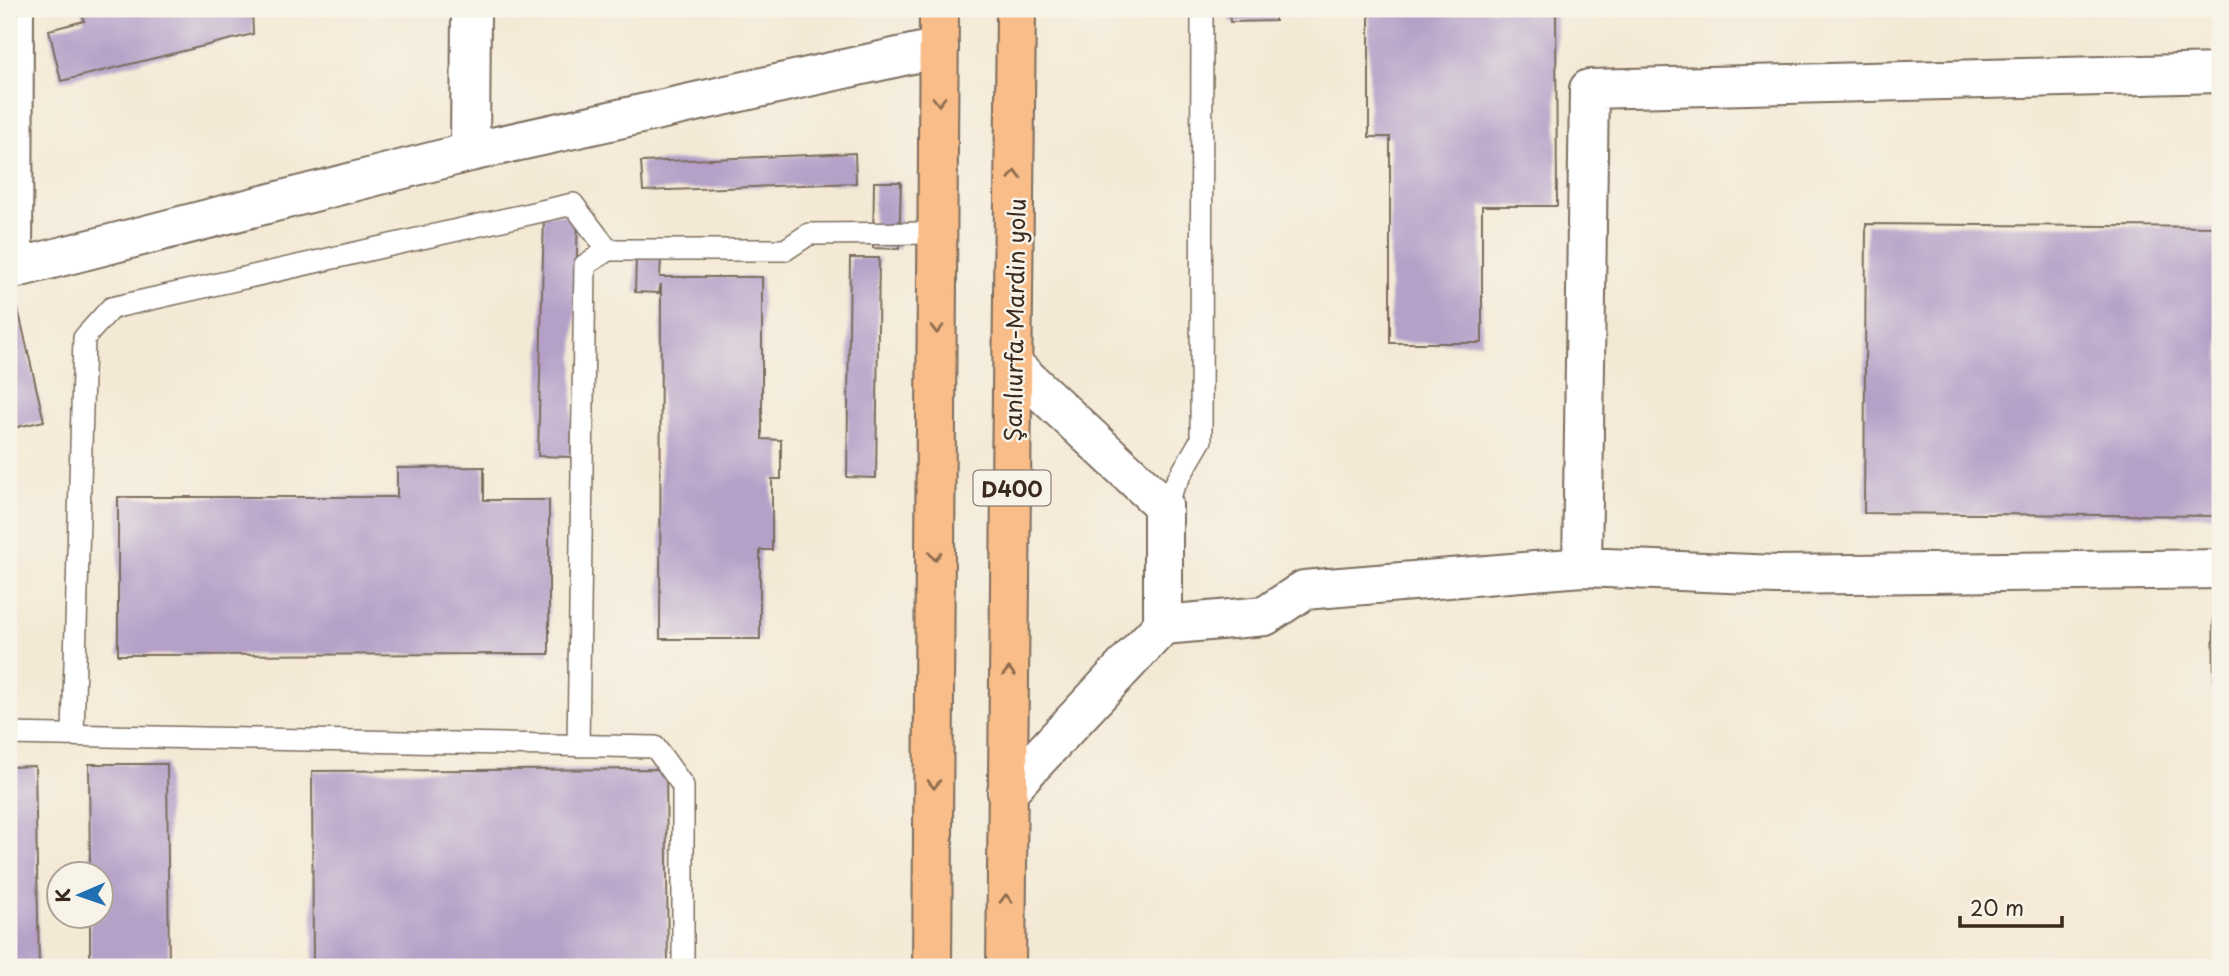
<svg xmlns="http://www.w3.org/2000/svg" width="2229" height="976" viewBox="0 0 2229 976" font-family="'Playpen Sans',sans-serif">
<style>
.building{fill:#b5a0c8}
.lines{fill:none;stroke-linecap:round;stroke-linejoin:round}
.service-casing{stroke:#7c6d5e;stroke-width:24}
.minor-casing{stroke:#7c6d5e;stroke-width:42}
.trunk-casing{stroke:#7c6d5e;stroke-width:42}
.service{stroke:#fff;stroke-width:21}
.minor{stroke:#fff;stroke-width:38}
.trunk{stroke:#f8bd88;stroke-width:38}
.oneway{stroke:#906c4e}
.labels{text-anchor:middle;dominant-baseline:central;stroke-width:5;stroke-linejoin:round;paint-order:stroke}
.shield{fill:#f7f3e8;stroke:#73665b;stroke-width:2}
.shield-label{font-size:21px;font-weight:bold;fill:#3b2a1e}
.street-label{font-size:23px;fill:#3b2a1e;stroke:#f7f3e8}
</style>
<rect width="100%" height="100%" fill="#f7f3e8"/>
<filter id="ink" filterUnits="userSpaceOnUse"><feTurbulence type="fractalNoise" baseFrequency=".0143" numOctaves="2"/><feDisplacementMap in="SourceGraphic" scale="14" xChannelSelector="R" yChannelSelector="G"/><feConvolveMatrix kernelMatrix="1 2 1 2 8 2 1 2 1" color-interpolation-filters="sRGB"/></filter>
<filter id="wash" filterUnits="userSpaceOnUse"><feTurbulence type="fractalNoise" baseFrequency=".00686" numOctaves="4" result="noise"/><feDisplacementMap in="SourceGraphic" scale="28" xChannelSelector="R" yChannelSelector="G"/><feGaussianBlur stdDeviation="1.57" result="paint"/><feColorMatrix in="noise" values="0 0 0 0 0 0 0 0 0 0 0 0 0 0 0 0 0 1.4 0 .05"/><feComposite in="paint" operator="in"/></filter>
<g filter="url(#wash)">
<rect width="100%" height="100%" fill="#f4e9d5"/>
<g id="blocks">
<path class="building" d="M81 9H252L253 34 61 81 49 30 84 21Z
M1229 9H1275V21L1230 22Z
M1369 9H1556L1557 206H1482V343H1390V137H1369Z
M855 153 856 183 643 191 641 162Z
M874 182H901L899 249 873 248Z
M544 214 578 215 571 457 538 456Z
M1866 224 2220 227V516L1864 513Z
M636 257 661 258 660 277H762V439L781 440V479H772V550H760V639H660L661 284 659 293 635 292Z
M850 258H879L876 478 847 477Z
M16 300 44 421 9 429V302Z
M484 467V500H549V654L118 655V497H397V468Z
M2213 582H2220V695H2214Z
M89 764H167L169 967H90V916H102V874H90Z
M35 766 39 967H9V767Z
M666 769 668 967H313L312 771Z"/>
</g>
</g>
<g filter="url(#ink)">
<use href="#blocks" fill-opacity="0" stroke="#7c6d5e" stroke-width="2"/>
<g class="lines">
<defs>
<path id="service" d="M1163 505 1201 440 1202 9
M9 734 655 747 683 786V967
M73 734 84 338 111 308 573 204 608 250
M578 746 585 265 608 250H785L809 234 938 233"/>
<path id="minor" d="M470 152 471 9
M13 269 14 9
M9 270 470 152 939 48
M1582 567 1589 89 2220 73
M1163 625 1265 616 1304 590 1582 567 1777 575 2220 569
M1007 792 1163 625V505L1014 366"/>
<path id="trunk" d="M932 967 939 9
M1006 967 1016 9"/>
</defs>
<use href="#service" class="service-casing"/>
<use href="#minor" class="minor-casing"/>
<use href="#trunk" class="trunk-casing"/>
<use href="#service" class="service"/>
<use href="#minor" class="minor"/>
<use href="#trunk" class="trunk"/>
</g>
<defs><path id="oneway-chevron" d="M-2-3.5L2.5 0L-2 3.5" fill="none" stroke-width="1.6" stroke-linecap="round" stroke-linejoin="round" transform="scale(1.75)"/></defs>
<g class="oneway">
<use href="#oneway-chevron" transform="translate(939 101) rotate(90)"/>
<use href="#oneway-chevron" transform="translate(1015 175) rotate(-90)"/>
<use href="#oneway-chevron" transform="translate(937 329) rotate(90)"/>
<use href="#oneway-chevron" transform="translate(935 556) rotate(90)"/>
<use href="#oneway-chevron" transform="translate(1009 672) rotate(-89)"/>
<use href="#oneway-chevron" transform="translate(934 784) rotate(90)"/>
<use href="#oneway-chevron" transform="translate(1006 899) rotate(-90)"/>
</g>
</g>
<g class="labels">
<rect class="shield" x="973.5" y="470.5" width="77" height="35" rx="5"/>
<g class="shield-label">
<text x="1012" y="488">D400</text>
</g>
<g class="street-label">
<text transform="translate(1014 320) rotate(-89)">Şanlıurfa-Mardin yolu</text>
</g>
</g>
<rect width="2229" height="976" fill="none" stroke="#f7f3e8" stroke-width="35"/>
<g transform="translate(80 895) rotate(268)"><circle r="33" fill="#f7f3e8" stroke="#aca397" stroke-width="2"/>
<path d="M0-5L12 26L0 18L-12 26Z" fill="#1f6fb2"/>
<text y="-10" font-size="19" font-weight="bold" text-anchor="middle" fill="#3b2a1e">K</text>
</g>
<path d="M1960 916v10h102v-10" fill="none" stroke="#3b2a1e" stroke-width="3.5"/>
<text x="1970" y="916" font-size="21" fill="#3b2a1e" stroke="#f7f3e8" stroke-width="5" paint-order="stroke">20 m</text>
</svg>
